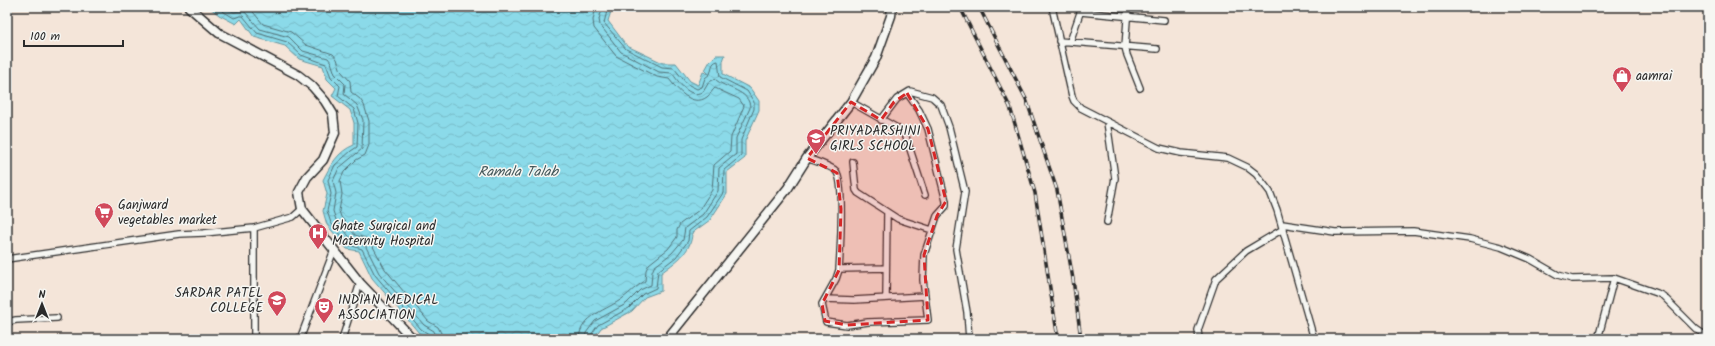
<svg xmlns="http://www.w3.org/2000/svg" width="1715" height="346" viewBox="0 0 1715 346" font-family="Kalam,sans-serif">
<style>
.water{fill:url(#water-waves);stroke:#65949d}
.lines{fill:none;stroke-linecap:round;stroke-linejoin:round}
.shore{stroke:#517177;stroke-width:1}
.street-casing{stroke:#2b2b2b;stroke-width:8}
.secondary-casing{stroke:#2b2b2b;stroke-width:11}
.street{stroke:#f6f6f2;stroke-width:5.5}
.secondary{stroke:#f6f6f2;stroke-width:8}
.rail-casing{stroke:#2b2b2b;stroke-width:3.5}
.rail{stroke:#f6f6f2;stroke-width:2;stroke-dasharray:6;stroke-linecap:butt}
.marked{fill:#d62828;fill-opacity:0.2;stroke:#d62828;stroke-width:3;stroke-dasharray:8 5;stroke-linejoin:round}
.labels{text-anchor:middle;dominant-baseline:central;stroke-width:3;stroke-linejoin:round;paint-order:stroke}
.poi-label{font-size:13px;fill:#2b2b2b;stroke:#f6f6f2;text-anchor:start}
.water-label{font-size:14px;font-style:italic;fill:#43575a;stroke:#f6f6f2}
</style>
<defs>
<pattern id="water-waves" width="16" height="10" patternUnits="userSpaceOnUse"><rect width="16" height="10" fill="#8bdae9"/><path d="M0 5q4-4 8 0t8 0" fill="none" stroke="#78bbc8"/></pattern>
</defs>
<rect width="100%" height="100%" fill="#f4e5d9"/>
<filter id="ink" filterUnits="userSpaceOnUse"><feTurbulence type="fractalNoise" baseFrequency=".025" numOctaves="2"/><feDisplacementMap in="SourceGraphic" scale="8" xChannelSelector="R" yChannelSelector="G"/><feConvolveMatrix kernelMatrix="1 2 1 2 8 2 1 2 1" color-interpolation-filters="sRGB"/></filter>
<g filter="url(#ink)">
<path class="water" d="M209 7H610L612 8 608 21 627 46 663 63H676L690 81 698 85 703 72 709 74 705 70 710 61 716 55H725L723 61V74L750 88 759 101V110L745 141V158L727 172V194L710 220 692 233C692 252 674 263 661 273V291L645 297 632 311 601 328 593 339H430L419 333 372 278 359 251 347 249 327 225 323 211 327 194 323 180C330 166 338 151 354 145V123L350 110 332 96 336 88 327 79 323 66 299 59 285 46 254 37 241 19 236 24 219 15Z"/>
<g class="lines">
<path class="shore" d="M216 7 234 18 240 16H243L257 33 287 42 301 55 326 64 331 77 340 86 338 96 354 109 358 123 357 147 351 151 335 165 328 180 331 194 327 211 331 223 349 245 362 249 375 275 421 329 430 335 431 339
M223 7 234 12 240 11 245 12 260 29 289 37 303 51 328 58 331 62 335 74 345 84 344 94 357 105 363 120 362 149 339 168 333 181 336 193 333 211 336 220 352 240 365 245 379 273 424 325 434 331 436 339
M249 7 263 24 291 32 306 45 333 54 337 59 341 71 350 81 351 92 360 99 364 105 369 121V145L365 155 356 160 344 172 340 181 342 194 339 211 341 217 355 235 365 238 370 241 385 269 428 321 438 327 441 333 442 339
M579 339C580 315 608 310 623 298 631 292 636 286 645 281L646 270 649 264 668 249 677 237V230L680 224 699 210 712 190 714 165 730 151 731 137 744 106 739 99 715 88C712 90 711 94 707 97 692 108 677 89 669 79L657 77 616 56 594 28 593 20 596 7
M585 339 586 333 595 321 626 304 640 290 651 285 652 272 654 267 672 253 683 240 685 228 703 214 718 191 719 168 736 154V138L750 108C750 90 725 89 715 79L709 82 703 92C689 99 679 82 672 73L659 72 621 52 600 25 599 19 603 7
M590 339 591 335 598 325 629 308 643 294 656 288 658 271 676 257 688 241 689 231 707 217 723 193 724 170 741 156V140L754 109V102L747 91 720 77 718 61C711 62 712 69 710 74L705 78 702 87 697 89 687 84 674 68 662 67 626 49 604 23 608 7"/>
<defs>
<path id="street" d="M1052 7 1072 96 1074 101 1081 108 1159 148 1181 153 1228 158 1247 167 1256 174 1270 192 1277 210 1314 339
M1128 7 1125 47 1127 55 1140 88
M1081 12 1164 20
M1059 41 1157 49
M1070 42 1082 7
M851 102 897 128 906 137 925 195
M881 120 897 99 910 91 932 97 941 105 949 127 965 192 956 249 967 312 969 339
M1107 122 1115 178 1107 222
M807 158C814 161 831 166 836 171 845 181 840 254 839 270L836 279 822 304 826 322 847 325 868 322 928 320 923 280 924 255 937 216 946 206V201L928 129 919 110 907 93
M853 162 856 190 858 193 898 219 932 230
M1282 224 1335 232 1413 231 1470 239 1501 247 1530 259 1558 275 1572 279 1614 278 1657 293 1663 296 1696 329 1708 337
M7 259 179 234 204 233 254 228 293 217 302 209
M839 269 886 268
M886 298 887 213
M825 299 854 300 925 296
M7 322 16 320 57 318
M254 339V228
M300 339 334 250
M342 339 360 283
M1199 339 1198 330 1216 279 1246 251 1283 229
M1598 339 1614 278"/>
<path id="secondary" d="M189 7 219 33 298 75 312 86 325 101 333 114 335 133 323 160 307 177 299 192 302 209 360 283 413 339
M667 339 788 188 807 158 851 102 876 58 891 16 892 7"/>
</defs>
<use href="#street" class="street-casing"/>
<use href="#secondary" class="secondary-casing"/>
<use href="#street" class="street"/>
<use href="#secondary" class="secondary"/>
<defs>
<path id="rail" d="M960 7 1010 107 1035 193 1058 339
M979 7 1026 99 1057 190 1073 279 1081 339"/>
</defs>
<use href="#rail" class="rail-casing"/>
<use href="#rail" class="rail"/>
</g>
</g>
<path class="marked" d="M907 93 928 129 946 201 937 216 924 255 928 320 847 325 825 321 822 304 839 270 841 209 837 173 807 158 851 102 881 120 894 102Z"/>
<defs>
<symbol id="shop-pin" viewBox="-11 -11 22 30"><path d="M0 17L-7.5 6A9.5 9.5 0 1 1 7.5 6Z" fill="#d1495b" stroke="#f6f6f2"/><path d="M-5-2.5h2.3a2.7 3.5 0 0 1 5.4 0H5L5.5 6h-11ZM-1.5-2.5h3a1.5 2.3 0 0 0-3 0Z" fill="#fff"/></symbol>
<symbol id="school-pin" viewBox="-11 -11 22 30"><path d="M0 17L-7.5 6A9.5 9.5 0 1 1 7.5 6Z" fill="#d1495b" stroke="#f6f6f2"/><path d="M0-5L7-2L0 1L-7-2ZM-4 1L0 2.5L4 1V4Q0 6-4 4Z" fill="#fff"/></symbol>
<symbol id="supermarket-pin" viewBox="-11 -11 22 30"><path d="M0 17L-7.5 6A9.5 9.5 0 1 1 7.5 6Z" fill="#d1495b" stroke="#f6f6f2"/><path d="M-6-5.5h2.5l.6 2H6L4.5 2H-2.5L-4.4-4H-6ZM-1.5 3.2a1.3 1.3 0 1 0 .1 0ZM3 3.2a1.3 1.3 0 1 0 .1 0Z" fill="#fff"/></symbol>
<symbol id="hospital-pin" viewBox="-11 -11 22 30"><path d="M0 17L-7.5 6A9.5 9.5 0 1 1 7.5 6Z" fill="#d1495b" stroke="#f6f6f2"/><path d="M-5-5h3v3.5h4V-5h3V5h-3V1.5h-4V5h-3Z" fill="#fff"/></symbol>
<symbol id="theatre-pin" viewBox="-11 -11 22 30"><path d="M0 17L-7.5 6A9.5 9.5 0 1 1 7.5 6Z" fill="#d1495b" stroke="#f6f6f2"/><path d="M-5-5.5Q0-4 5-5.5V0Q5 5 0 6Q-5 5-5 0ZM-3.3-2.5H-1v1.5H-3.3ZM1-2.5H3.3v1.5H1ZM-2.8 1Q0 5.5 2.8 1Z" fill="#fff"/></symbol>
</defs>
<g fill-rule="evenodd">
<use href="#shop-pin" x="1611" y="65" width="22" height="30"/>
<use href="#school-pin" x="805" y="127" width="22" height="30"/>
<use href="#supermarket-pin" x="93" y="201" width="22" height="30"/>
<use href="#hospital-pin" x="307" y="222" width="22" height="30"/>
<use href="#school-pin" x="266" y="289" width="22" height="30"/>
<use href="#theatre-pin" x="313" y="296" width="22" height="30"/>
</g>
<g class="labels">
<g class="poi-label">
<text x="1636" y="76">aamrai</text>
<text x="830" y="131">PRIYADARSHINI<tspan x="830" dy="15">GIRLS SCHOOL</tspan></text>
<text x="118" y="205">Ganjward<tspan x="118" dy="15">vegetables market</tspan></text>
<text x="332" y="226">Ghate Surgical and<tspan x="332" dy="15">Maternity Hospital</tspan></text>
<text x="263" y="293" text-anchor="end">SARDAR PATEL<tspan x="263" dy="15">COLLEGE</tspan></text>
<text x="338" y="300">INDIAN MEDICAL<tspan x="338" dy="15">ASSOCIATION</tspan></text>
</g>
<g class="water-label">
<text x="518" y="172">Ramala Talab</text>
</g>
</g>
<rect width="1715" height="346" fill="none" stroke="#f6f6f2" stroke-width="24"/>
<rect x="12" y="12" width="1691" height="322" fill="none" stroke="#2b2b2b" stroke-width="1.5" filter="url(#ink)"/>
<g transform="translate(42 304)" stroke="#f6f6f2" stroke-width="3" paint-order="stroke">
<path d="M0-3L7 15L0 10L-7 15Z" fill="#2b2b2b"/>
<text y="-6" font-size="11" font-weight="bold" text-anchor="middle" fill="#2b2b2b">N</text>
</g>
<path d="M24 40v6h99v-6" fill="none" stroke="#2b2b2b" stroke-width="2"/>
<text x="30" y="40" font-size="12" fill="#2b2b2b" stroke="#f6f6f2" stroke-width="3" paint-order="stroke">100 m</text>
</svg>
